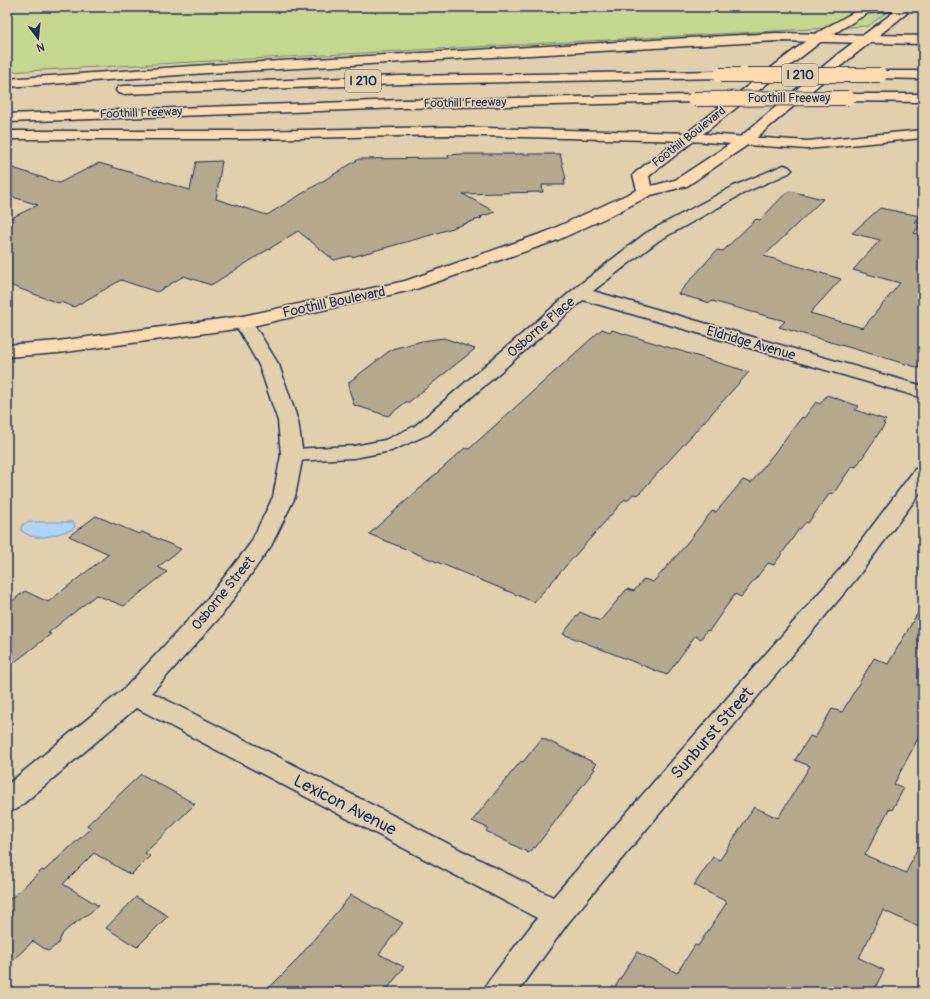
<svg xmlns="http://www.w3.org/2000/svg" width="930" height="999" viewBox="0 0 930 999" font-family="Pangolin,sans-serif">
<style>
.green{fill:#c4d78c;stroke:#708375}
.water{fill:#abd5f6;stroke:#7193b9}
.building{fill:#b6a88c;stroke:#1b2f5e}
.lines{fill:none;stroke-linecap:round;stroke-linejoin:round}
.minor-casing{stroke:#1b2f5e;stroke-width:3}
.secondary-casing{stroke:#1b2f5e;stroke-width:3}
.primary-casing{stroke:#1b2f5e;stroke-width:3}
.motorway-casing{stroke:#1b2f5e;stroke-width:3}
.minor{fill:#e2d0ad;fill-rule:evenodd}
.secondary{fill:#e2d0ad;fill-rule:evenodd}
.primary{fill:#fcdcac;fill-rule:evenodd}
.motorway{fill:#fcdcac;fill-rule:evenodd}
.motorway-bridge-casing{stroke:#1b2f5e;stroke-width:16;stroke-linecap:butt}
.motorway-bridge{stroke:#fcdcac;stroke-width:14}
.labels{text-anchor:middle;dominant-baseline:central;stroke-width:3.5;stroke-linejoin:round;paint-order:stroke}
.far-street-label{font-size:12px;fill:#1b2f5e;stroke:#e2d0ad}
.shield{fill:#e2d0ad;stroke:#575f76;stroke-width:1}
.shield-label{font-size:13px;font-weight:bold;fill:#1b2f5e}
.street-label{font-size:14px;fill:#1b2f5e;stroke:#e2d0ad}
.near-street-label{font-size:17px;fill:#1b2f5e;stroke:#e2d0ad}
</style>
<rect width="100%" height="100%" fill="#e2d0ad"/>
<filter id="ink" filterUnits="userSpaceOnUse"><feTurbulence type="fractalNoise" baseFrequency=".025" numOctaves="2"/><feDisplacementMap in="SourceGraphic" scale="8" xChannelSelector="R" yChannelSelector="G"/><feConvolveMatrix kernelMatrix="1 2 1 2 8 2 1 2 1" color-interpolation-filters="sRGB"/></filter>
<g filter="url(#ink)">
<path class="green" d="M7 7H894L868 26 7 72Z"/>
<path class="water" d="M28 522H72L74 523 75 527 71 530C54 534 35 544 21 530L22 525Z"/>
<path class="building" d="M462 154H560L566 179H564L565 185H542L543 192 463 194 495 212 480 217 482 218 431 235 352 257 350 256 334 260 298 231 211 285 184 276 157 292 121 280 74 307 60 302 58 303 7 284V220L38 205 7 195V166L59 183 99 163 190 190 196 162 222 161 216 199 267 215 359 159 449 158 448 155Z
M790 191 823 199 764 256 841 279 810 313 863 328 900 283 853 270 880 240 852 233 880 208 920 216 915 222 922 223 914 233 923 236V369L779 327 785 321 712 301 710 303 678 294 717 250 723 251 756 219 760 220 785 194Z
M602 329 610 332 612 330 749 372 638 495 633 494 627 501 625 499 534 602 369 534 465 448 469 449Z
M444 338 475 349 409 402H406L388 416 354 405 349 389V382L392 349 422 341Z
M827 395 858 406 855 410 886 420 883 423 885 424 856 467 852 466 833 494 830 493 808 523 806 522 800 529H799L774 565 768 563 741 597 735 594 709 631 707 630 701 639 695 636 667 675 563 634 580 612 600 621 627 589 634 591 644 579 653 582 679 553 712 511 716 512 743 480 751 483 802 417 804 418 816 402 820 404Z
M96 516 139 534 142 532 181 549 158 567 167 572 124 606 96 595 48 633 51 634 7 668V605L25 591 48 602 109 554 69 536Z
M923 604V729L894 784 904 788 892 810 889 809 865 855 906 873 923 836V929L883 910 859 958 884 970 873 992H612L637 952 677 973 695 945 698 946 727 902 694 885 713 857 720 860 754 807 778 818 810 766 795 760 810 736 815 738 832 709 842 712 874 658 888 664Z
M542 738 597 764 593 768 595 769 535 848 533 847 529 853 486 831 488 828 472 821 521 761 523 762Z
M141 774 195 804 145 853 150 856 131 875 94 853 63 884 99 906 71 926 63 933 58 944 48 951 33 941 7 966V902L42 870 44 871 91 828 87 825Z
M351 895 403 923 379 954 404 967 385 992H265L294 963Z
M136 897 168 916 137 947 106 928Z"/>
<g class="lines">
<defs>
<path id="minor" d="M784 165 789 167 792 170 789 173 746 192 658 241 593 291 923 386V398L583 300 429 434 391 451 354 458 292 461 285 459 281 455 285 451 292 449 354 446 385 440 415 426 574 289 646 233 734 186Z
M923 468V489L856 579 568 923 518 992H483L488 982 537 918 125 702 121 695 125 688 134 686 143 688 553 897 840 569 915 469Z"/>
<path id="secondary" d="M243 316 250 318 279 365 298 421 303 455 295 497 271 546 222 615 143 702 17 809 7 812V785L125 688 204 603 250 544 273 497 281 455 278 421 259 365 234 322 236 318Z"/>
<path id="primary" d="M863 7H902L907 13 848 60 749 144 687 186 651 195 612 215 558 240 416 289 243 328 58 353 7 357V345L58 341 243 316 405 281 546 232 637 190 633 175 636 172 815 34ZM893 11 894 12 838 54 739 138 675 180 651 186 649 176 823 40 868 13Z"/>
<path id="motorway" d="M777 33 923 36V44L777 41 207 73 7 87V79L207 65Z
M720 71 725 72 727 75 725 78 401 84 123 94 118 93 116 90 118 87 123 86 401 76Z
M880 71H923V79L875 78 873 75 875 72Z
M848 94H923V102L843 101 841 98 843 95Z
M694 95 699 96 701 99 699 102 403 108 7 122V114L403 100Z
M447 127 690 133 807 141 923 130V138L807 149 690 141 447 135 246 139H7V131H246Z"/>
</defs>
<use href="#minor" class="minor-casing"/>
<use href="#secondary" class="secondary-casing"/>
<use href="#primary" class="primary-casing"/>
<use href="#motorway" class="motorway-casing"/>
<use href="#minor" class="minor"/>
<use href="#secondary" class="secondary"/>
<use href="#primary" class="primary"/>
<use href="#motorway" class="motorway"/>
<defs>
<path id="motorway-bridge" d="M720 75H880
M694 99 848 98"/>
</defs>
<use href="#motorway-bridge" class="motorway-bridge-casing"/>
<use href="#motorway-bridge" class="motorway-bridge"/>
</g>
</g>
<g class="labels">
<g class="far-street-label">
<text x="789" y="98">Foothill Freeway</text>
<text transform="translate(465 103) rotate(-1)">Foothill Freeway</text>
<text transform="translate(141 113) rotate(-2)">Foothill Freeway</text>
<text transform="translate(689 137) rotate(-38)">Foothill Boulevard</text>
</g>
<g class="shield">
<rect x="782" y="64" width="36" height="22" rx="3"/>
<rect x="345" y="70" width="36" height="22" rx="3"/>
</g>
<g class="shield-label">
<text x="800" y="75">I 210</text>
<text x="363" y="81">I 210</text>
</g>
<g class="street-label">
<text transform="translate(334 302) rotate(-12)">Foothill Boulevard</text>
<text transform="translate(541 327) rotate(-41)">Osborne Place</text>
<text transform="translate(751 343) rotate(16)">Eldridge Avenue</text>
<text transform="translate(223 593) rotate(-51)">Osborne Street</text>
</g>
<g class="near-street-label">
<text transform="translate(712 733) rotate(-49)">Sunburst Street</text>
<text transform="translate(345 805) rotate(27)">Lexicon Avenue</text>
</g>
</g>
<rect width="930" height="999" fill="none" stroke="#e2d0ad" stroke-width="24"/>
<rect x="12" y="12" width="906" height="975" fill="none" stroke="#1b2f5e" stroke-width="1.5" filter="url(#ink)"/>
<g transform="translate(38 38) rotate(164)" stroke="#e2d0ad" stroke-width="3" paint-order="stroke">
<path d="M0-3L7 15L0 10L-7 15Z" fill="#1b2f5e"/>
<text y="-6" font-size="11" font-weight="bold" text-anchor="middle" fill="#1b2f5e">N</text>
</g>
</svg>
